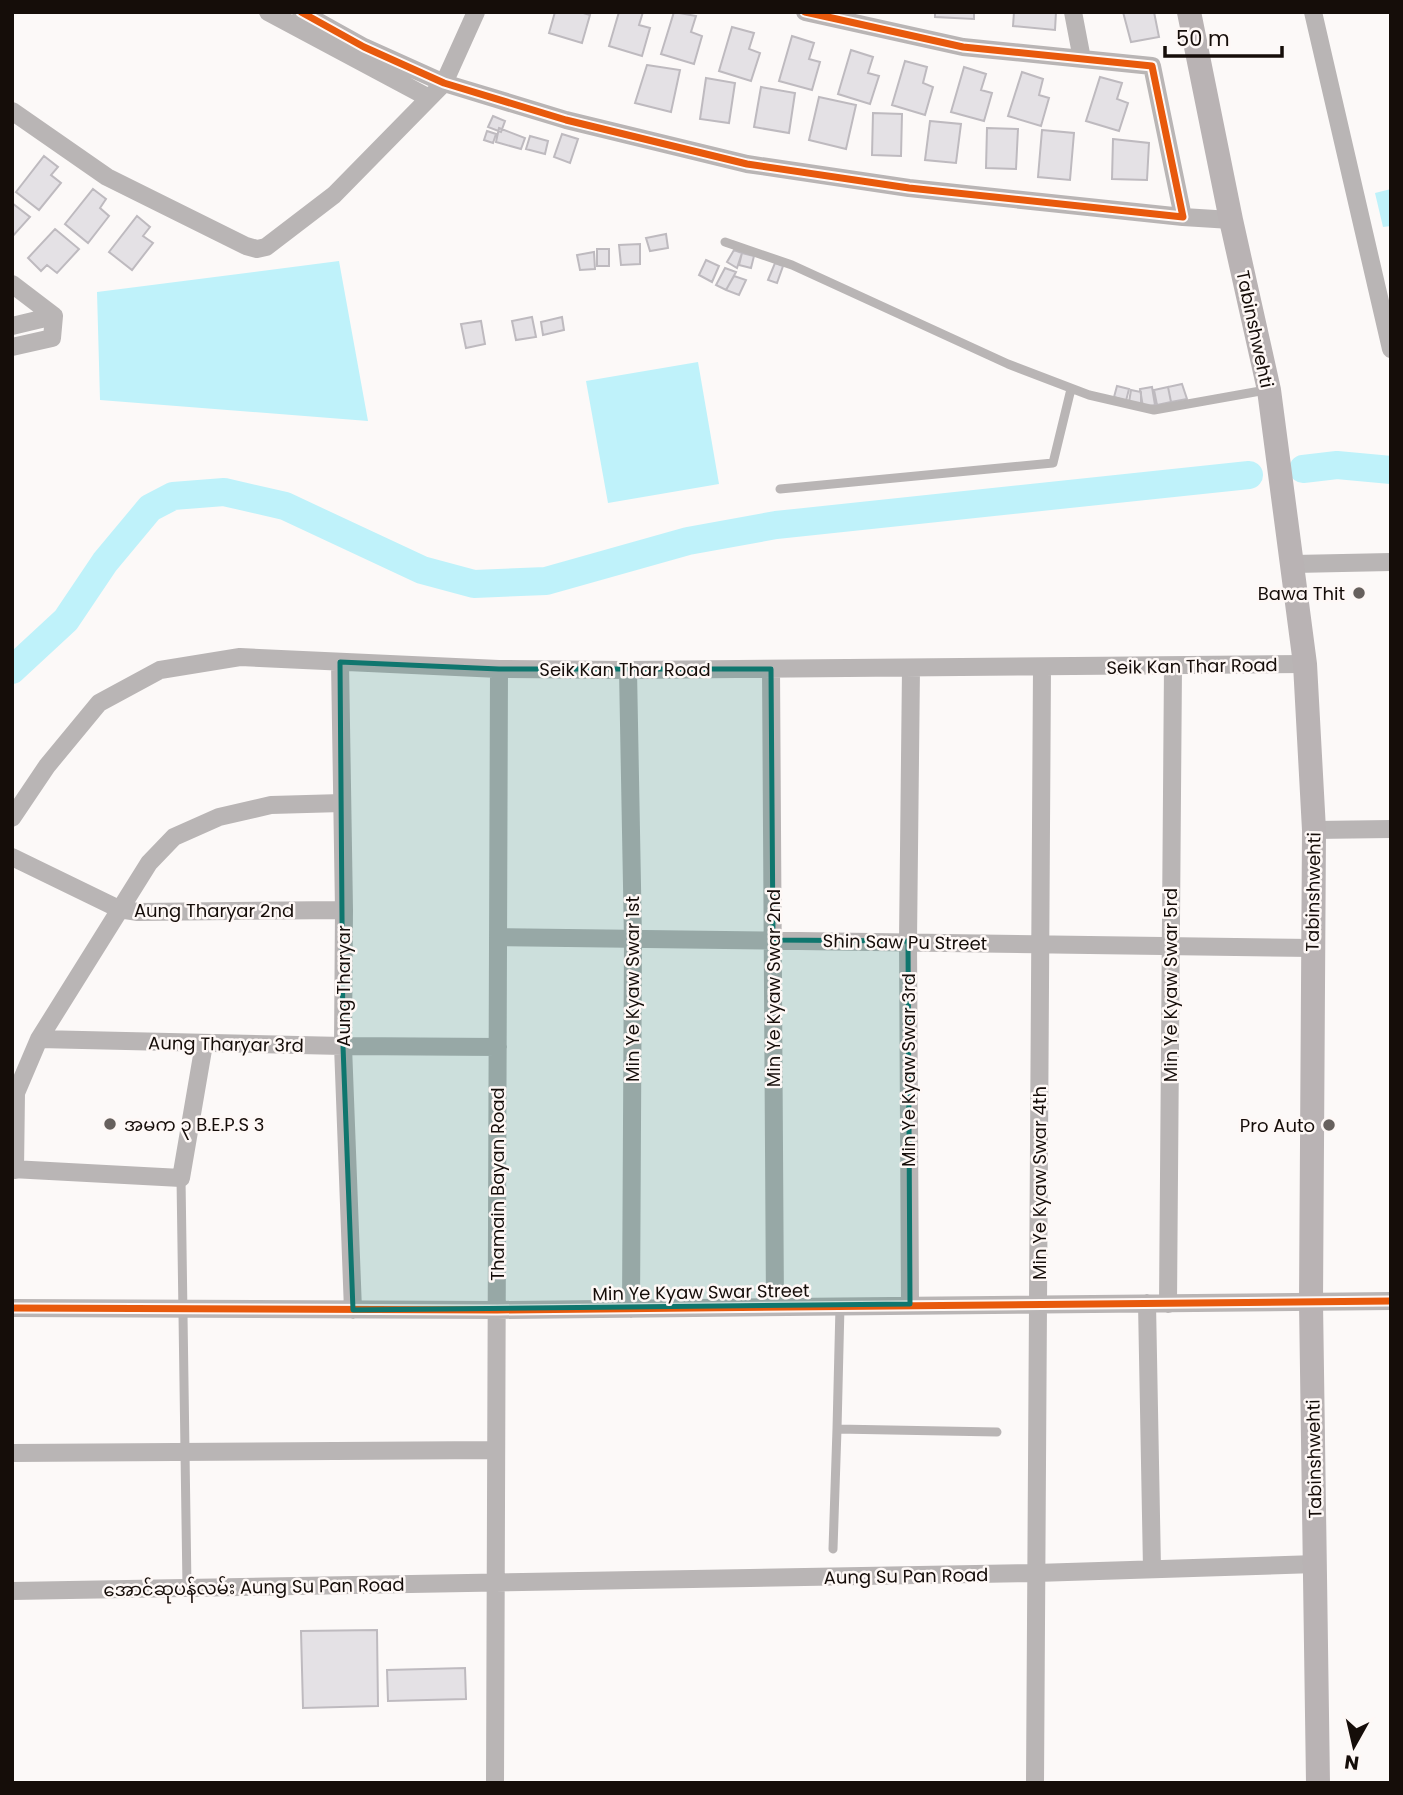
<svg xmlns="http://www.w3.org/2000/svg" width="1403" height="1795" viewBox="0 0 1403 1795" font-family="Poppins,'Noto Sans Myanmar',sans-serif">
<style>
.water{fill:#bff2fa}
.lines{fill:none;stroke-linecap:round;stroke-linejoin:round}
.river{stroke:#bff2fa;stroke-width:28}
.building{fill:#e4e1e5;stroke:#bebabf;stroke-width:2}
.service{stroke:#b9b5b5;stroke-width:9}
.minor{stroke:#b9b5b5;stroke-width:18}
.secondary{stroke:#b9b3b4;stroke-width:24}
.cycleway-casing{stroke:#fef8f6;stroke-width:11}
.cycleway{stroke:#e8590c;stroke-width:7}
.marked{fill:#0f766e;fill-opacity:0.2;stroke:#0f766e;stroke-width:5;stroke-linejoin:round}
.poi-dot{fill:#66605d;stroke:#fef8f6;stroke-width:2.5}
.labels{text-anchor:middle;dominant-baseline:central;stroke-width:5;stroke-linejoin:round;paint-order:stroke}
.street-label{font-size:18px;fill:#150d09;stroke:#fef8f6}
.poi-label{font-size:18px;fill:#150d09;stroke:#fef8f6;text-anchor:end}
</style>
<rect width="100%" height="100%" fill="#fcf9f8"/>
<path class="water" d="M1391 189V226L1383 227 1375 193Z
M339 261 368 421 100 400 97 292Z
M698 362 719 484 608 503 586 381Z"/>
<g class="lines">
<path class="river" d="M1303 469 1337 465 1391 470
M12 670 66 620 105 562 150 508 173 496 224 492 285 506 422 570 474 584 546 581 688 541 776 525 1249 475"/>
</g>
<path class="building" d="M555 12H580L590 15 582 43 549 33Z
M619 12H643L639 25 650 28 642 56 609 46Z
M674 12 696 16 691 32 702 36 694 64 661 54Z
M935 12H974V19L935 17Z
M1014 12H1056L1055 30 1013 26Z
M1123 12H1154L1159 37 1131 42Z
M732 27 754 33 749 49 760 53 751 81 719 71Z
M792 36 814 43 809 59 820 62 812 90 779 81Z
M851 50 873 57 868 73 879 76 870 104 838 94Z
M905 61 927 67 923 83 933 87 925 115 892 105Z
M647 65 680 70 671 112 635 103Z
M964 67 986 74 981 90 992 93 984 121 951 112Z
M1022 72 1043 79 1039 95 1049 98 1041 126 1008 116Z
M1100 77 1122 83 1117 99 1128 103 1119 131 1086 121Z
M706 78 735 83 729 123 700 119Z
M761 87 795 93 789 133 754 127Z
M819 97 856 105 846 149 809 140Z
M873 113 902 114 901 156 872 155Z
M493 116 505 121 501 132 488 127Z
M930 121 961 124 956 163 925 160Z
M499 128 525 138 521 149 496 142Z
M987 128 1018 129 1016 169 986 168Z
M1042 130 1074 133 1070 180 1038 177Z
M487 131 496 134 493 143 484 140Z
M562 134 578 139 570 163 554 157Z
M530 136 548 141 545 154 526 149Z
M1113 139 1149 143 1147 180 1112 179Z
M44 156 58 167 51 175 61 183 39 210 16 192Z
M93 189 106 199 100 208 109 216 88 243 65 224Z
M12 203 30 217 12 237Z
M137 216 150 227 143 236 153 243 132 270 109 252Z
M55 229 79 249 57 273 47 265 41 271 28 258Z
M666 234 668 248 650 251 646 238Z
M640 244V264L621 265 619 245Z
M597 249H609V266H597Z
M734 250 742 253 737 268 727 262Z
M594 252 595 269 580 270 577 255Z
M742 253 754 256 751 268 739 265Z
M706 260 719 266 712 282 699 275Z
M775 263 783 266 777 283 768 280Z
M725 268 736 272 726 290 716 285Z
M734 276 746 280 739 295 726 290Z
M532 317 536 337 516 340 512 321Z
M562 317 564 330 543 335 541 322Z
M481 321 485 344 466 348 461 324Z
M1182 384 1187 399 1171 402 1168 387Z
M1117 386 1129 389 1126 401 1114 397Z
M1152 387 1155 405 1143 407 1140 389Z
M1168 387 1171 402 1157 405 1154 390Z
M1131 390 1141 392V404L1129 402Z
M377 1630 378 1706 303 1708 301 1631Z
M465 1668 466 1699 388 1701 387 1670Z"/>
<g class="lines">
<path class="service" d="M725 242 792 265 1008 364 1089 395 1154 410 1266 390
M780 489 1053 463 1071 389
M181 1178 187 1588
M840 1306 837 1429 997 1432
M833 1549 837 1429"/>
<path class="minor" d="M268 12 429 98
M301 12 364 47 444 83 566 120 747 164 909 188 1183 217 1152 66 963 47 805 12
M1073 12 1082 59
M1313 12 1391 349
M12 111 107 177 246 246 257 249 266 247 334 195 444 83 476 12
M1183 217 1231 220
M12 284 54 316
M12 326 54 316
M12 347 52 338 54 316
M1294 564 1391 562
M340 662 344 910 343 1046 353 1310
M771 669 775 1307
M628 670 633 939 631 1309
M12 818 47 766 99 703 160 670 240 657 499 669 628 670 1305 664
M1314 830 1391 829
M12 857 119 909 138 912 344 910
M498 937 1313 948
M39 1039 343 1046 498 1047
M12 1169 181 1178 204 1044
M15 1170 16 1093 39 1039 149 863 174 837 219 817 271 805 342 803
M1147 1303 1152 1569
M910 1304 908 941 911 668
M1168 1304 1173 666
M12 1308 497 1310 1391 1301
M12 1453 496 1450
M12 1591 1036 1573 1316 1564
M495 1783 499 669
M1035 1783 1042 667"/>
<path class="secondary" d="M1189 12 1231 220 1269 390 1305 664 1314 830 1311 1302 1318 1783"/>
<defs>
<path id="cycleway" d="M301 12 364 47 444 83 566 120 747 164 909 188 1183 217 1152 66 963 47 805 12
M12 1308 497 1310 1391 1301"/>
</defs>
<use href="#cycleway" class="cycleway-casing"/>
<use href="#cycleway" class="cycleway"/>
</g>
<path class="marked" d="M340 662 499 669H771L773 940 908 941 910 1304 353 1310 343 1046Z"/>
<g class="poi-dot">
<circle cx="1359" cy="593" r="7"/>
<circle cx="110" cy="1124" r="7"/>
<circle cx="1329" cy="1125" r="7"/>
</g>
<g class="labels">
<g class="street-label">
<text transform="translate(1255 329) rotate(78)">Tabinshwehti</text>
<text transform="translate(1192 666) rotate(-1)">Seik Kan Thar Road</text>
<text x="625" y="669">Seik Kan Thar Road</text>
<text transform="translate(1313 892) rotate(-89)">Tabinshwehti</text>
<text x="214" y="910">Aung Tharyar 2nd</text>
<text transform="translate(905 942) rotate(1)">Shin Saw Pu Street</text>
<text transform="translate(1170 985) rotate(-90)">Min Ye Kyaw Swar 5rd</text>
<text transform="translate(343 986) rotate(-90)">Aung Tharyar</text>
<text transform="translate(773 988) rotate(-90)">Min Ye Kyaw Swar 2nd</text>
<text transform="translate(632 989) rotate(-90)">Min Ye Kyaw Swar 1st</text>
<text transform="translate(226 1044) rotate(1)">Aung Tharyar 3rd</text>
<text transform="translate(908 1070) rotate(-90)">Min Ye Kyaw Swar 3rd</text>
<text transform="translate(1039 1183) rotate(-90)">Min Ye Kyaw Swar 4th</text>
<text transform="translate(497 1184) rotate(-90)">Thamain Bayan Road</text>
<text transform="translate(701 1292) rotate(-1)">Min Ye Kyaw Swar Street</text>
<text transform="translate(1314 1459) rotate(-91)">Tabinshwehti</text>
<text transform="translate(906 1576) rotate(-1)">Aung Su Pan Road</text>
<text transform="translate(254 1587) rotate(-1)">အောင်ဆုပန်လမ်း Aung Su Pan Road</text>
</g>
<g class="poi-label">
<text x="1345" y="593">Bawa Thit</text>
<text x="124" y="1124" text-anchor="start">အမက ၃ B.E.P.S 3</text>
<text x="1315" y="1125">Pro Auto</text>
</g>
</g>
<rect width="1403" height="1795" fill="none" stroke="#150d09" stroke-width="28"/>
<g transform="translate(1354 1746) rotate(188)" stroke="#fef8f6" stroke-width="5" paint-order="stroke">
<path d="M0-5L12 26L0 18L-12 26Z" fill="#150d09"/>
<text y="-10" font-size="19" font-weight="bold" text-anchor="middle" fill="#150d09">N</text>
</g>
<path d="M1165 46v10h117v-10" fill="none" stroke="#150d09" stroke-width="3.5"/>
<text x="1176" y="46" font-size="21" fill="#150d09" stroke="#fef8f6" stroke-width="5" paint-order="stroke">50 m</text>
</svg>
